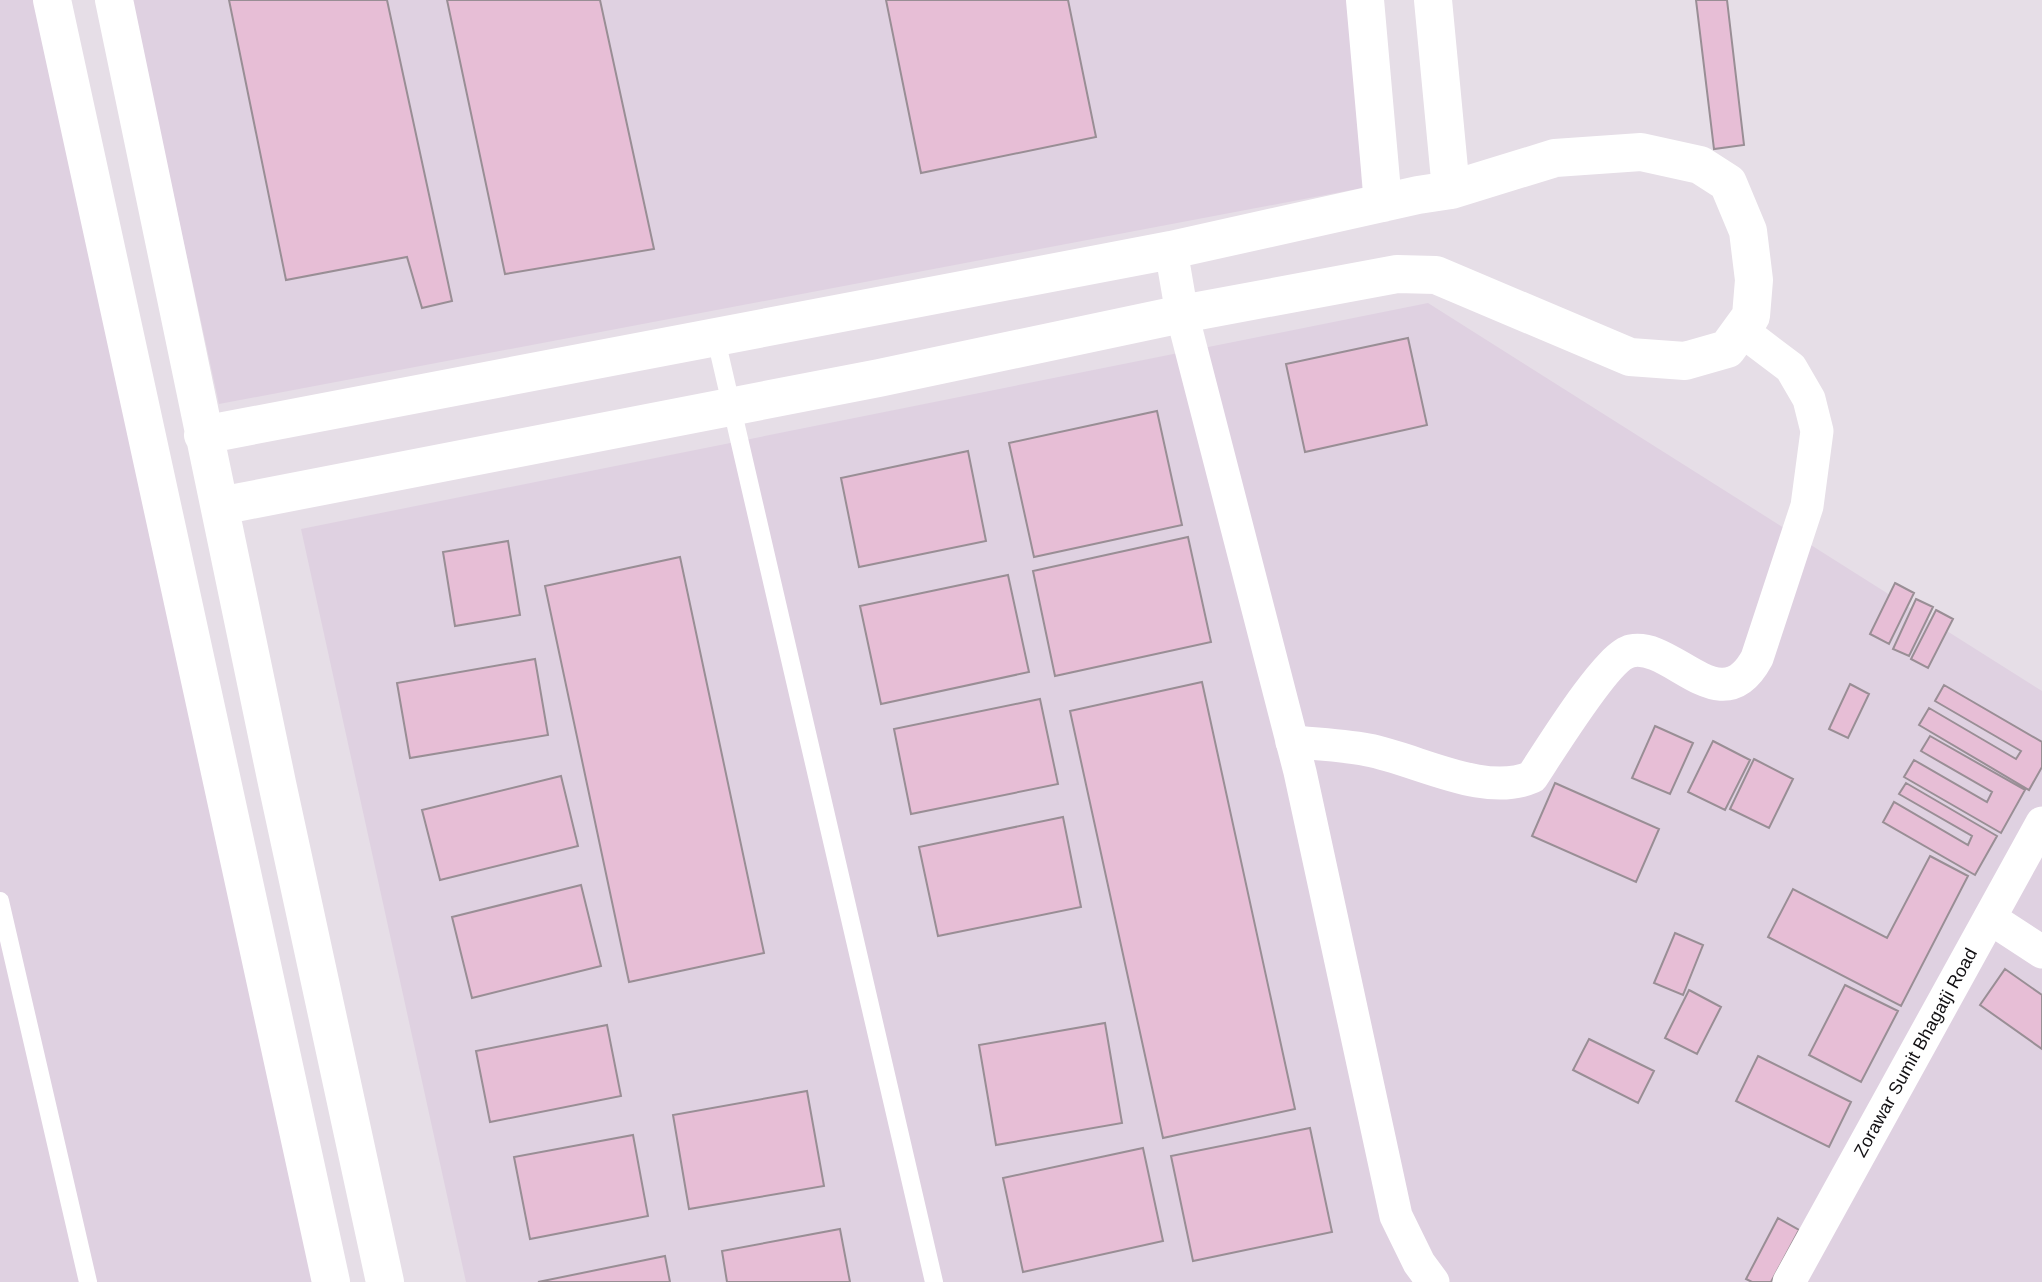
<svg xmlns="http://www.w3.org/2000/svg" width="2042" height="1282" viewBox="0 0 2042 1282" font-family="Arial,sans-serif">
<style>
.built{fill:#dfd1e1}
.building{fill:#e7bed6;stroke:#998e95;stroke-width:2}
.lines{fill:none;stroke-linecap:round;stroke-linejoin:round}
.service{stroke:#fff;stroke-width:18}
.minor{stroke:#fff;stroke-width:33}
.tertiary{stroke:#fff;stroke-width:38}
.labels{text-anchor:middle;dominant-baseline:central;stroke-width:5;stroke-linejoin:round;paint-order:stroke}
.street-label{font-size:18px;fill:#121013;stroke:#e6dee7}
</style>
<rect width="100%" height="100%" fill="#e6dee7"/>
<path class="built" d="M0 0H40L315 1282H0Z
M131 0H1353L1362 188 219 404Z
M1428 303 2042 691V1282H466L301 529Z"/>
<path class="building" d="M229 0H387L452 301 422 308 407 257 286 280Z
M447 0H600L654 249 505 274Z
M886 0H1068L1096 137 921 173Z
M1696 0H1727L1744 145 1714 149Z
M1408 338 1427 425 1305 452 1286 364Z
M1157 411 1182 525 1034 557 1009 443Z
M968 451 986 541 859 567 841 478Z
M1188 537 1211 642 1055 676 1033 571Z
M508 541 520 615 455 626 443 552Z
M680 557 764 953 629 982 545 586Z
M1008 575 1029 672 881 704 860 606Z
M1895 583 1914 593 1889 644 1870 634Z
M1916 599 1933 607 1909 656 1893 649Z
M1936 610 1953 619 1928 668 1911 659Z
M535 659 548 735 410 758 397 683Z
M1202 682 1295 1109 1163 1138 1070 711Z
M1850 684 1869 694 1848 738 1829 729Z
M1944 685 2042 742V767L2029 790 1919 725 1929 708 2016 759 2021 751 1935 701Z
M1040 699 1058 784 911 814 894 729Z
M1655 726 1693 743 1670 794 1632 778Z
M1930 736 2025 790 2001 833 1904 777 1914 760 1987 802 1992 792 1921 751Z
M1713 741 1750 760 1725 810 1688 792Z
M1754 759 1793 779 1769 828 1730 809Z
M561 776 578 846 440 880 422 810Z
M1555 783 1659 829 1636 882 1532 836Z
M1906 783 1997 836 1975 875 1883 822 1894 802 1968 845 1972 836 1899 794Z
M1063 817 1081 907 938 936 919 847Z
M1930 856 1968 876 1901 1006 1768 937 1793 889 1887 938Z
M581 885 601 966 472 998 452 917Z
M1675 933 1703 945 1683 995 1654 983Z
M2005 969 2042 995V1049L1980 1005Z
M1845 985 1898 1011 1861 1082 1809 1055Z
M1689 990 1721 1007 1697 1054 1665 1038Z
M1105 1023 1122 1123 996 1145 979 1045Z
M607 1025 621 1096 490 1122 476 1051Z
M1589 1039 1654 1071 1638 1103 1573 1070Z
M1758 1056 1851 1102 1829 1147 1736 1101Z
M807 1091 824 1186 689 1209 673 1115Z
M1310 1128 1332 1232 1193 1261 1171 1156Z
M633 1135 648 1216 530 1239 514 1157Z
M1143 1148 1163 1241 1023 1272 1003 1178Z
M1778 1218 1799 1230 1771 1282H1752L1746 1279Z
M840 1229 850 1282H727L722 1251Z
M665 1256 670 1282H538Z"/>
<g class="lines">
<path class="service" d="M715 335 934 1282
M0 901 88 1282"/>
<g class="minor">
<path d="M1171 250 1182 314 1300 772 1396 1216 1419 1263 1433 1282"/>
<path d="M1292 742C1317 744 1343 745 1368 750 1417 759 1484 798 1532 777 1548 753 1607 656 1631 651 1673 642 1721 725 1757 658L1807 506 1817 431 1809 399 1791 368 1741 330"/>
<path d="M1990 918 2042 952"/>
<path id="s1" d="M1789 1282 2042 823"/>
</g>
<path class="tertiary" d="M52 0 331 1282
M114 0 277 783 385 1282
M1365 0 1383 203
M1433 0 1451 190
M203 435 1171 250 1418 195 1451 190 1555 158 1641 152 1700 165 1728 183 1748 231 1754 280 1751 316 1727 349 1685 361 1630 357 1436 275 1397 274 1182 314 879 378 220 506"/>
</g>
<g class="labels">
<g class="street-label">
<text stroke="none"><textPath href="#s1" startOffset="262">Zorawar Sumit Bhagatji Road</textPath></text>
</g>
</g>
</svg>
